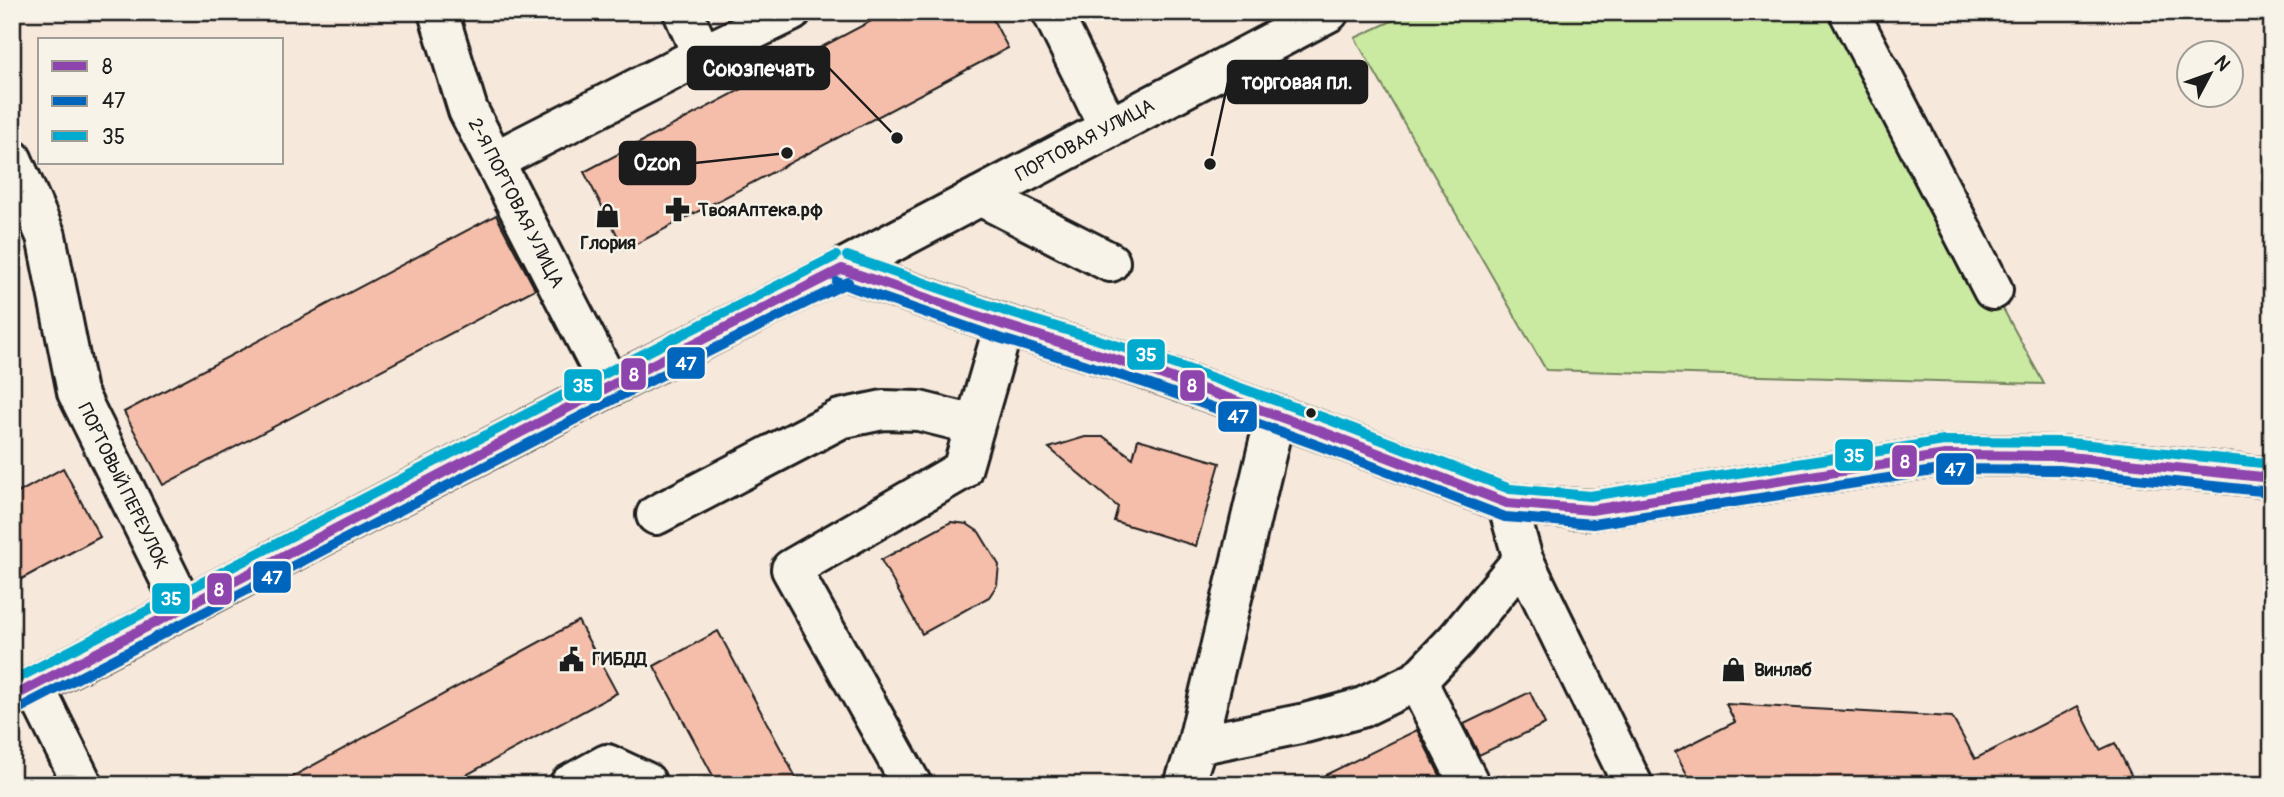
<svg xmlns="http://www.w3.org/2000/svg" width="2284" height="797" viewBox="0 0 2284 797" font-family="Pangolin,sans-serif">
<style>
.green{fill:#cae9a1;stroke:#73825e;stroke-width:2}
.building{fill:#f5beaa;stroke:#1c1c1c;stroke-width:2}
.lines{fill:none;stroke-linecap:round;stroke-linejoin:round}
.minor-casing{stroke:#1c1c1c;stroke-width:44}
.major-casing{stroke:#1c1c1c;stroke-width:44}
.minor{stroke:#f7f3e8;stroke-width:38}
.major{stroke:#fbddab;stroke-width:38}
.bus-1-casing{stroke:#f7f3e8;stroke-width:16}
.bus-2-casing{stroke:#f7f3e8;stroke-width:16}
.bus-3-casing{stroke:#f7f3e8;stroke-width:16}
.bus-1{stroke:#8e44ad;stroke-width:10}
.bus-2{stroke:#0065bd;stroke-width:10}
.bus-3{stroke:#00a9ce;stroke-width:10}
.bus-dot{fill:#1c1c1c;stroke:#f7f3e8;stroke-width:2.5}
.labels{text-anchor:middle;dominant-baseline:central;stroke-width:5;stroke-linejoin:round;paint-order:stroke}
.street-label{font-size:19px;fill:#1c1c1c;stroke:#f7f3e8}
.poi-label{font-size:19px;font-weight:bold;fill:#1c1c1c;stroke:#f7f3e8;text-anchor:start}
.leader{fill:none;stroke:#1c1c1c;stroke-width:2.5}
.callout-dot{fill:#1c1c1c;stroke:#f7f3e8;stroke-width:2.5}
.callout{fill:#1c1c1c;stroke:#1c1c1c;stroke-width:2.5}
.callout-label{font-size:21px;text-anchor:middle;font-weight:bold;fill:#fff}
.line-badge{stroke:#f7f3e8;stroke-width:2.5}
.badge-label{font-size:19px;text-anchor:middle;font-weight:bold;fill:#fff}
</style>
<rect width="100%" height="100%" fill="#f7e8dc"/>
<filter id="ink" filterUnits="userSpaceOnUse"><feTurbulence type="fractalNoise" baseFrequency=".0143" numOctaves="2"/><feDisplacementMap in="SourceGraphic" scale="14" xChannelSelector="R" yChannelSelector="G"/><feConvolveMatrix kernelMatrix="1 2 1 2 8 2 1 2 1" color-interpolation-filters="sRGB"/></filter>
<g filter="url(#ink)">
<path class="green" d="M1411 12H1842L2044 384 1546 370 1355 38Z"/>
<path class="building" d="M888 12H989L1008 48 625 250 584 172Z
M496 215 535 289 163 485 124 412Z
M1085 437H1104L1133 458 1138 439 1220 463 1196 546 1114 521 1118 507 1049 448Z
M63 468 100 537 12 584V496Z
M951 522 967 524 979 532 999 565 997 585 989 597 922 634 881 560Z
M578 621 617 693 448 785H277Z
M718 631 800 785H718L654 666Z
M1530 692 1545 724 1479 755 1464 724Z
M1726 704 1952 717 1975 759 2078 706 2100 750 2115 743 2136 785H1693L1675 752 1735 722Z
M1417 730 1445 785H1305Z"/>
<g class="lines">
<defs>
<path id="minor" d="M438 12 468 110 610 386
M683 12 702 55
M1052 12 1109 128
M1849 12 1993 290
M12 159 46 236 77 392 184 608
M494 161 702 55 791 12
M980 196 1110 262
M842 269 1004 325 1149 370 1325 433 1507 503 1591 510 1945 455 2060 456 2272 478
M842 269 1329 12
M1507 503 1523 559 1633 785
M656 515 840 419 883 410 919 411 975 425
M1417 681 1470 785
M34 686 83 785
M1197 745 1305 723 1361 708 1417 681 1457 639 1523 559
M569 785 607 764 646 782 647 785
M912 785 791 569 962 470 1004 325
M1184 785 1197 745 1275 417"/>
<path id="major" d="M12 697 610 386 842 269"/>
</defs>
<use href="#minor" class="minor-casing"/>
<use href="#major" class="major-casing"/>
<use href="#minor" class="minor"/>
<use href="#major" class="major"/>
<defs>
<path id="bus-1" d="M842 269 1004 325 1149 370 1325 433 1507 503 1591 510 1945 455 2060 456 2272 478
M12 697 610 386 842 269"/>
<path id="bus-2" d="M837 282 999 338 1145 383 1320 446 1505 517 1593 524 1946 469 2059 470 2271 492
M18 709 616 398 848 282"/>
<path id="bus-3" d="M847 256 1008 312 1154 357 1330 420 1510 489 1590 496 1944 441 2061 442 2272 464
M12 681 604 374 836 256"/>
</defs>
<use href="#bus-1" class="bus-1-casing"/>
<use href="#bus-2" class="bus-2-casing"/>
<use href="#bus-3" class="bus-3-casing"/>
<use href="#bus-1" class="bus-1"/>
<use href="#bus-2" class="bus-2"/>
<use href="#bus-3" class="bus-3"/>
</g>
</g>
<defs>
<symbol id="pharmacy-bare" viewBox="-9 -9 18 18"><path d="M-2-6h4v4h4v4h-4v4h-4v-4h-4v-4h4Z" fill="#1c1c1c" stroke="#f7f3e8" stroke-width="2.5" paint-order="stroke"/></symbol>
<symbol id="shop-bare" viewBox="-9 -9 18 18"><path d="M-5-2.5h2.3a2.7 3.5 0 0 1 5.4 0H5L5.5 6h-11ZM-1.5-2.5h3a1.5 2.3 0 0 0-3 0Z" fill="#1c1c1c" stroke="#f7f3e8" stroke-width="2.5" paint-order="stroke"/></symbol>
<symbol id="civic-bare" viewBox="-9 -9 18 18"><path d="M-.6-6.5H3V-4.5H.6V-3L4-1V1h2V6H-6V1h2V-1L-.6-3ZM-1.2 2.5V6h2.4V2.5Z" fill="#1c1c1c" stroke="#f7f3e8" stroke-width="2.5" paint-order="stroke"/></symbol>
</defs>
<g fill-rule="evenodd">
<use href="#pharmacy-bare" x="660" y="192" width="35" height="35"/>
<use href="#shop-bare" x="590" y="198" width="35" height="35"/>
<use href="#civic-bare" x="554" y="642" width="35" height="35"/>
<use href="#shop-bare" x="1716" y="652" width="35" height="35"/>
</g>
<circle class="bus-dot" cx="1311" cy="413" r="6"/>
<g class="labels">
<g class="street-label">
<text transform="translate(1085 140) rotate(-28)">ПОРТОВАЯ УЛИЦА</text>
<text transform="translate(516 203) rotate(63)">2-Я ПОРТОВАЯ УЛИЦА</text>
<text transform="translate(123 486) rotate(64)">ПОРТОВЫЙ ПЕРЕУЛОК</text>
</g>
<g class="poi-label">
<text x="698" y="210">ТвояАптека.рф</text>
<text x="608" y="243" text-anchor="middle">Глория</text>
<text x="592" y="659">ГИБДД</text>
<text x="1754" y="670">Винлаб</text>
</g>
</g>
<path class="leader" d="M897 138L829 68M1210 164L1228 82M787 153L695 163"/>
<g class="callout-dot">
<circle cx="897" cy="138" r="7"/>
<circle cx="1210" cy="164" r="7"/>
<circle cx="787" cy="153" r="7"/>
</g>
<g class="callout">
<rect x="688" y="47" width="141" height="42" rx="7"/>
<rect x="1228" y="61" width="139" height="42" rx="7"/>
<rect x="620" y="142" width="75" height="42" rx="7"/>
</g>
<g class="callout-label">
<text x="759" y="76">Союзпечать</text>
<text x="1297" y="89">торговая пл.</text>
<text x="657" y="170">Ozon</text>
</g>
<g class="line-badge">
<rect x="1126" y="338" width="40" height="33" rx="7" fill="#00a9ce"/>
<rect x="666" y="346" width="40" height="34" rx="7" fill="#0065bd"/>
<rect x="620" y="357" width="27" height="34" rx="7" fill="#8e44ad"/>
<rect x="563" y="368" width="40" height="34" rx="7" fill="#00a9ce"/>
<rect x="1179" y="369" width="27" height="33" rx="7" fill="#8e44ad"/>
<rect x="1217" y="400" width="41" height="33" rx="7" fill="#0065bd"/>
<rect x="1834" y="438" width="40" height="34" rx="7" fill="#00a9ce"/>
<rect x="1891" y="444" width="27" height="34" rx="7" fill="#8e44ad"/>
<rect x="1935" y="452" width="40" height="34" rx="7" fill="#0065bd"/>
<rect x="252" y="560" width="40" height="34" rx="7" fill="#0065bd"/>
<rect x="206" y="572" width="27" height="34" rx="7" fill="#8e44ad"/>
<rect x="151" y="582" width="40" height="33" rx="7" fill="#00a9ce"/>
</g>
<g class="badge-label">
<text x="1146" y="361">35</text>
<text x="686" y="370">47</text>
<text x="634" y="381">8</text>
<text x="583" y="392">35</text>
<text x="1192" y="392">8</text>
<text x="1238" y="423">47</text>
<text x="1854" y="462">35</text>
<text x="1905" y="468">8</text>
<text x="1955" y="476">47</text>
<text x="272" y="584">47</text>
<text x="219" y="596">8</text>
<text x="171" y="605">35</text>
</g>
<rect width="2284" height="797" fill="none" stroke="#f7f3e8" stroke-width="42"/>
<rect x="21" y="21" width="2242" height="755" fill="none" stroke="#1c1c1c" stroke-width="2.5" filter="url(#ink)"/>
<rect x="38" y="38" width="245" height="126" fill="#f7f3e8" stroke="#9f9d96" stroke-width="2"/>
<rect x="52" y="61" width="35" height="10" fill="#8e44ad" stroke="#9f9d96" stroke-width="2"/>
<text x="102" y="74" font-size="21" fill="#1c1c1c">8</text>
<rect x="52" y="96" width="35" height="10" fill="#0065bd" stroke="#9f9d96" stroke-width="2"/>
<text x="102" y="108" font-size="21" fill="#1c1c1c">47</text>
<rect x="52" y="131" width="35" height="10" fill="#00a9ce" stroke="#9f9d96" stroke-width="2"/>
<text x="102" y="144" font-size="21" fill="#1c1c1c">35</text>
<g transform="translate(2210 74) rotate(49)"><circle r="33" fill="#f7f3e8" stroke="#9f9d96" stroke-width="2"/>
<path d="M0-5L12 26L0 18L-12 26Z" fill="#1c1c1c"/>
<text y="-10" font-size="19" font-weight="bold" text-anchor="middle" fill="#1c1c1c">N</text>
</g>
</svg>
